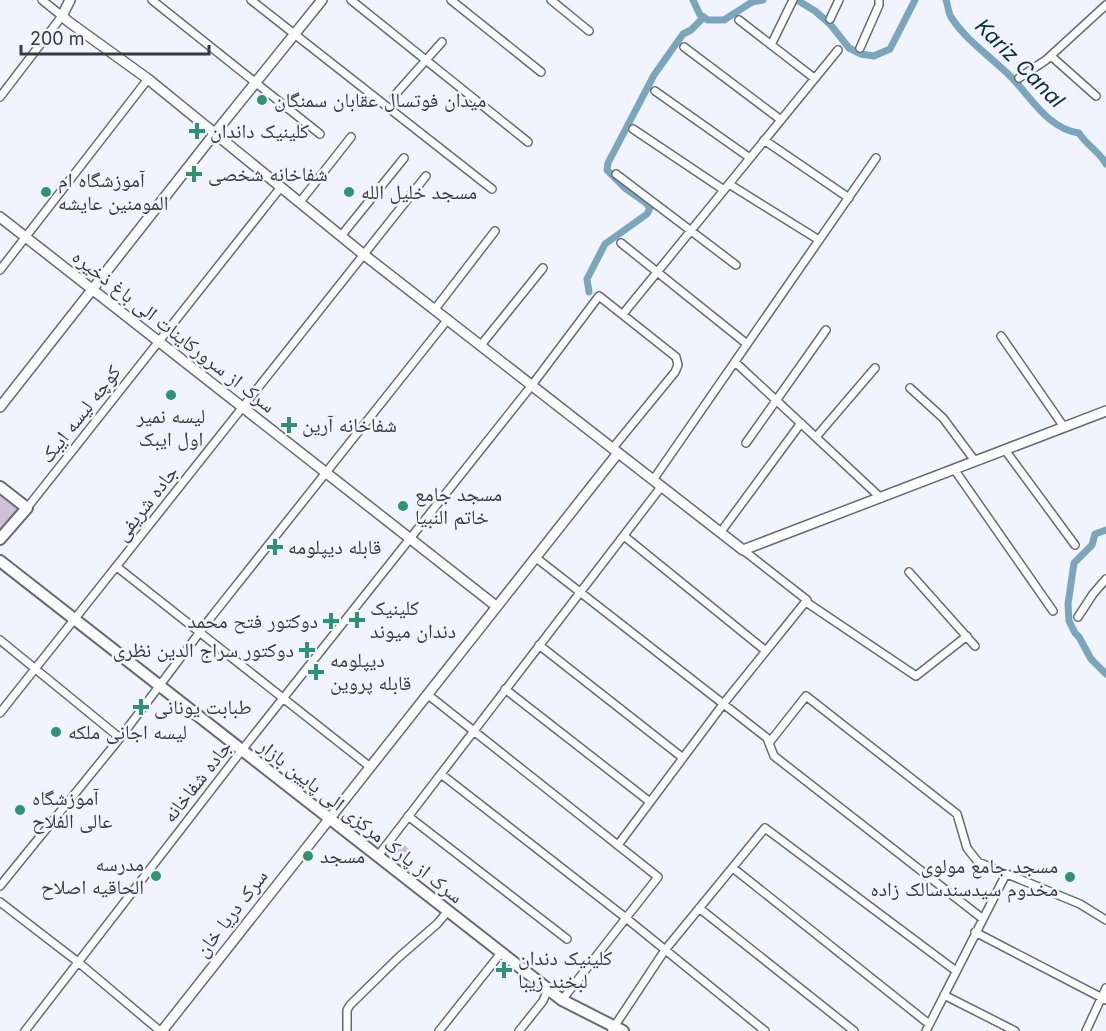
<svg xmlns="http://www.w3.org/2000/svg" width="1106" height="1031" viewBox="0 0 1106 1031" font-family="Inter,'Noto Naskh Arabic',sans-serif">
<style>
.green{fill:#d0c0d7}
.lines{fill:none;stroke-linecap:round;stroke-linejoin:round}
.canal{stroke:#7aa6bd;stroke-width:7}
.minor-casing{stroke:#666a78;stroke-width:10}
.tertiary-casing{stroke:#666a78;stroke-width:12}
.secondary-casing{stroke:#666a78;stroke-width:14}
.minor{stroke:#fff;stroke-width:7}
.tertiary{stroke:#fff;stroke-width:9}
.secondary{stroke:#fff;stroke-width:10}
.poi-dot{fill:#2c9471;stroke:#f1f4fe;stroke-width:2}
.labels{text-anchor:middle;dominant-baseline:central;stroke-width:5;stroke-linejoin:round;paint-order:stroke}
.poi-label{font-size:20px;fill:#383940;stroke:#f1f4fe;text-anchor:start}
.street-label{font-size:20px;fill:#383940;stroke:#f1f4fe}
.water-label{font-size:21px;font-style:italic;fill:#052e3f;stroke:#f1f4fe}
</style>
<rect width="100%" height="100%" fill="#f1f4fe"/>
<path class="green" d="M0 490 21 507 0 533Z
M403 844 413 852 406 860 396 852Z"/>
<g class="lines">
<path class="canal" d="M693 0 700 15 708 20H724L752 2 763 0
M797 0 815 11 830 24 849 48 861 54 874 56 890 49 915 0
M946 0C948 5 948 12 951 17 967 42 993 58 1013 79 1032 99 1049 129 1079 133 1087 146 1099 151 1106 164
M589 292 587 279 605 244 647 214 650 208 646 203 626 189 607 170 608 163 654 75 683 34 691 30 704 17
M1106 530 1095 534 1092 545 1074 563 1068 604 1069 621 1075 633 1079 637 1091 659 1106 674"/>
<defs>
<path id="minor" d="M152 0 320 134
M251 0 492 189
M351 0 528 142
M451 0 541 72
M551 0 589 31
M830 19 839 0
M739 20 814 78
M771 45 793 0
M684 47 781 120
M860 48 879 5V0
M1051 56 1096 96
M1019 78 1046 60 1106 5
M655 91 750 158
M394 96 442 42
M0 97 62 16 42 0
M633 129 724 190
M764 140 849 198
M616 174 736 265
M729 184 819 240
M300 202 351 137
M341 236 404 158
M621 243 747 344
M0 270 148 79
M435 309 495 231
M623 314 838 50
M1001 336 1064 427
M481 345 543 268
M735 362 881 498
M910 388 943 418 975 461
M816 437 875 368
M746 443 826 330
M1005 450 1075 545
M954 469 1053 611
M653 480 876 158
M27 508 281 187
M720 533 801 423
M624 536 766 651
M535 557 767 738 774 756 983 919
M117 567 369 766
M909 572 975 646
M806 602 916 676 967 636
M1078 617 1093 594 1106 579
M0 640 120 738
M539 645 683 758
M505 689 650 802
M427 694 658 877 562 1000
M0 713 426 176
M769 743 806 696 957 814 967 848 978 862 1080 904 1106 920
M441 774 626 918 765 1031
M408 816 567 939
M618 845 724 703 807 600 743 550
M378 856 661 487
M733 868 929 1024
M0 886 120 738 212 616 448 319
M0 902 78 962 160 1031
M699 908 854 1031
M975 932 1106 1000
M944 995 1015 1031
M612 1030 665 950 765 828 956 971
M25 1031 242 750 532 385 599 296 676 357 678 365 675 372 612 449
M347 1031V1010L350 1005 399 957 437 924 448 911
M439 1031 501 953
M519 1031 543 1001 548 989
M926 1031 1006 874
M1086 1031 1106 988"/>
<path id="tertiary" d="M70 0 62 16 69 22 148 79 363 254 743 550 1106 411
M0 217 496 606
M0 407 215 133 322 0
M162 1031 618 453"/>
<path id="secondary" d="M0 487 27 508 0 539
M0 561 562 1000 623 1031"/>
</defs>
<use href="#minor" class="minor-casing"/>
<use href="#tertiary" class="tertiary-casing"/>
<use href="#secondary" class="secondary-casing"/>
<use href="#minor" class="minor"/>
<use href="#tertiary" class="tertiary"/>
<use href="#secondary" class="secondary"/>
</g>
<g class="poi-dot">
<circle cx="262" cy="100" r="6"/>
<path d="M194 122h6v6h6v6h-6v6h-6v-6h-6v-6h6z"/>
<path d="M191 165h6v6h6v6h-6v6h-6v-6h-6v-6h6z"/>
<circle cx="46" cy="192" r="6"/>
<circle cx="349" cy="192" r="6"/>
<circle cx="171" cy="395" r="6"/>
<path d="M286 416h6v6h6v6h-6v6h-6v-6h-6v-6h6z"/>
<circle cx="403" cy="506" r="6"/>
<path d="M272 538h6v6h6v6h-6v6h-6v-6h-6v-6h6z"/>
<path d="M354 611h6v6h6v6h-6v6h-6v-6h-6v-6h6z"/>
<path d="M328 612h6v6h6v6h-6v6h-6v-6h-6v-6h6z"/>
<path d="M304 641h6v6h6v6h-6v6h-6v-6h-6v-6h6z"/>
<path d="M313 663h6v6h6v6h-6v6h-6v-6h-6v-6h6z"/>
<path d="M138 698h6v6h6v6h-6v6h-6v-6h-6v-6h6z"/>
<circle cx="56" cy="732" r="6"/>
<circle cx="20" cy="810" r="6"/>
<circle cx="308" cy="856" r="6"/>
<circle cx="156" cy="876" r="6"/>
<circle cx="1070" cy="877" r="6"/>
<path d="M501 961h6v6h6v6h-6v6h-6v-6h-6v-6h6z"/>
</g>
<g class="labels">
<g class="poi-label">
<text x="274" y="100">میدان فوتسال عقابان سمنگان</text>
<text x="210" y="131">کلینیک داندان</text>
<text x="208" y="174">شفاخانه شخصی</text>
<text x="58" y="180">آموزشگاه ام<tspan x="58" dy="23">المومنین عایشه</tspan></text>
<text x="361" y="192">مسجد خلیل الله</text>
<text x="171" y="416" text-anchor="middle">لیسه نمیر<tspan x="171" dy="23">اول ایبک</tspan></text>
<text x="302" y="425">شفاخانه آرین</text>
<text x="415" y="494">مسجد جامع<tspan x="415" dy="23">خاتم النبیا</tspan></text>
<text x="288" y="547">قابله دیپلومه</text>
<text x="370" y="608">کلینیک<tspan x="370" dy="23">دندان میوند</tspan></text>
<text x="318" y="621" text-anchor="end">دوکتور فتح محمد</text>
<text x="294" y="650" text-anchor="end">دوکتور سراج الدین نظری</text>
<text x="330" y="660">دیپلومه<tspan x="330" dy="23">قابله پروین</tspan></text>
<text x="154" y="707">طبابت یونانی</text>
<text x="68" y="732">لیسه اجانی ملکه</text>
<text x="32" y="798">آموزشگاه<tspan x="32" dy="23">عالی الفلاح</tspan></text>
<text x="320" y="856">مسجد</text>
<text x="144" y="864" text-anchor="end">مدرسه<tspan x="144" dy="23">الحاقیه اصلاح</tspan></text>
<text x="1058" y="866" text-anchor="end">مسجد جامع مولوی<tspan x="1058" dy="23">مخدوم سیدسندسالک زاده</tspan></text>
<text x="518" y="958">کلینیک دندان<tspan x="518" dy="23">لبخند زیبا</tspan></text>
</g>
<g class="street-label">
<text transform="translate(174 331) rotate(38)">سرک از سرورکاینات الی باغ ذخیره</text>
<text transform="translate(80 414) rotate(-52)">کوچه لیسه ایبک</text>
<text transform="translate(146 503) rotate(-52)">جاده شریفی</text>
<text transform="translate(197 781) rotate(-52)">جاده شفاخانه</text>
<text transform="translate(361 821) rotate(38)">سرک از پارک مرکزی الی پایین بازار</text>
<text transform="translate(231 913) rotate(-52)">سرک دریا خان</text>
</g>
<g class="water-label">
<text transform="translate(1020 63) rotate(45)">Kariz Canal</text>
</g>
</g>
<path d="M21 45v9h188v-9" fill="none" stroke="#383940" stroke-width="3"/>
<text x="30" y="45" font-size="18" fill="#383940" stroke="#f1f4fe" stroke-width="4.5" paint-order="stroke">200 m</text>
</svg>
